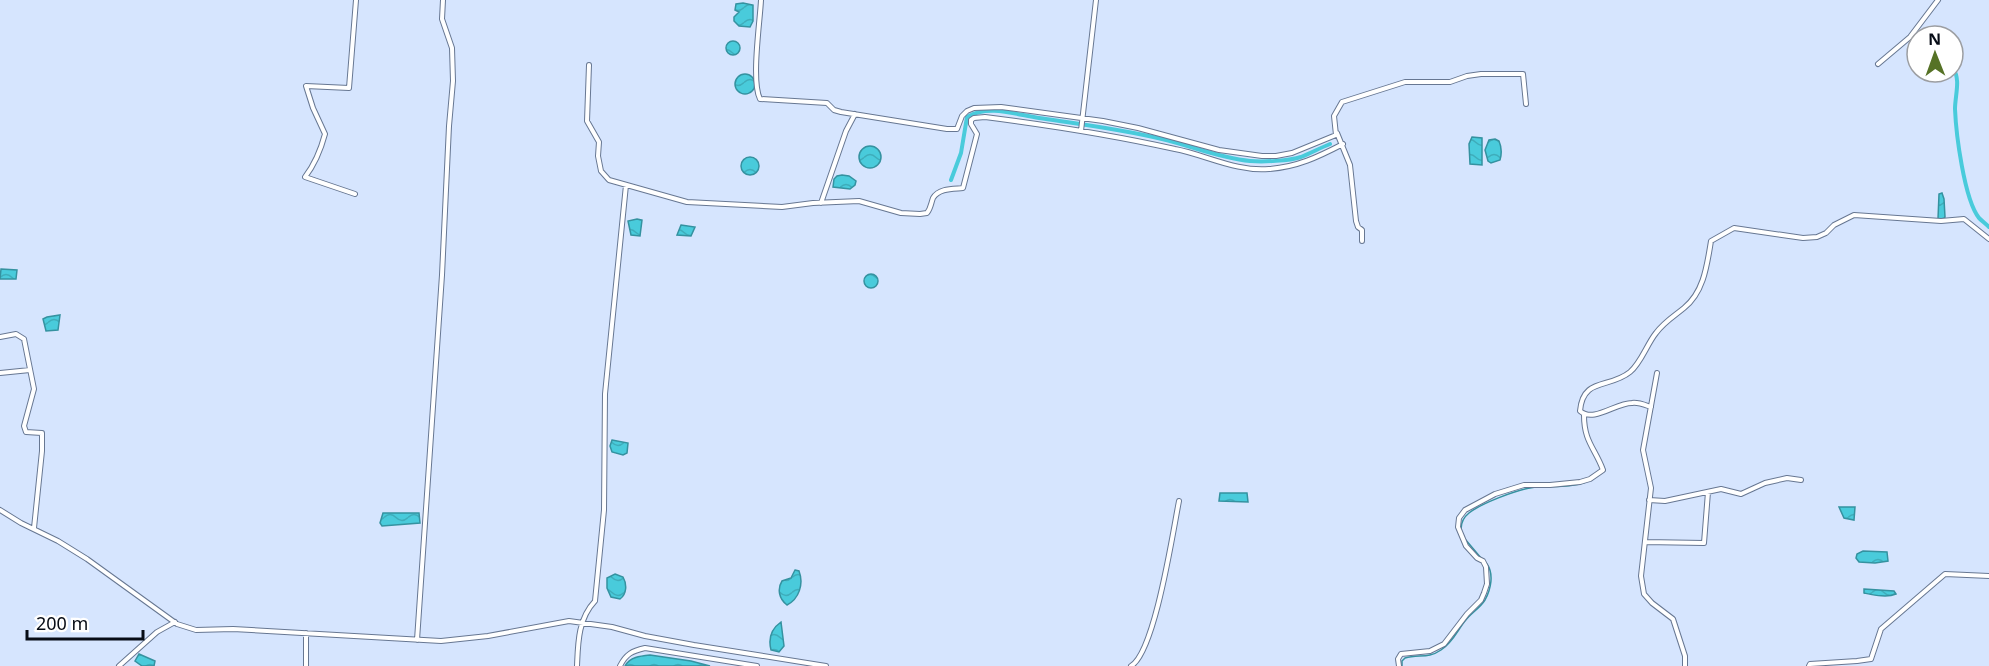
<svg xmlns="http://www.w3.org/2000/svg" width="1989" height="666" viewBox="0 0 1989 666" font-family="'Noto Sans',sans-serif">
<style>
.water{fill:url(#water-waves);stroke:#3592a0;stroke-width:1.5}
.lines{fill:none;stroke-linecap:round;stroke-linejoin:round}
.stream{stroke:#3592a0;stroke-width:1.5}
.canal{stroke:#49cbdb;stroke-width:4}
.minor-casing{stroke:#677792;stroke-width:6}
.minor{stroke:#fff;stroke-width:4}
</style>
<defs>
<pattern id="water-waves" width="16" height="10" patternUnits="userSpaceOnUse" patternTransform="scale(1.5)"><rect width="16" height="10" fill="#49cbdb"/><path d="M0 5q4-4 8 0t8 0" fill="none" stroke="#3eadbb"/></pattern>
</defs>
<rect width="100%" height="100%" fill="#d6e5fe"/>
<path class="water" d="M743 3 753 5V21L750 27 739 26 734 21V17L739 12 735 10 736 4Z
M726 48a7 7 0 1 1 14 0a7 7 0 1 1-14 0Z
M735 84a10 10 0 1 1 20 0a10 10 0 1 1-20 0Z
M1472 137 1482 138V165L1470 164 1469 144Z
M1495 139 1499 141C1502 148 1502 153 1500 160L1491 163 1488 161 1485 150 1489 140Z
M859 157a11 11 0 1 1 22 0a11 11 0 1 1-22 0Z
M741 166a9 9 0 1 1 18 0a9 9 0 1 1-18 0Z
M842 175 849 176 856 181 855 185 850 189 833 187 834 179 837 176Z
M1942 193 1944 199 1945 217 1944 219H1938L1939 194Z
M637 219 642 220 640 236 631 235 628 221Z
M681 225 695 227 691 236 677 235Z
M1 269 17 270 16 279H0Z
M864 281a7 7 0 1 1 14 0a7 7 0 1 1-14 0Z
M60 315 58 330 46 331 43 319 47 317Z
M612 440 628 443 627 453 623 455 612 452 610 446Z
M1220 493H1247L1248 502 1219 501Z
M1839 507H1855L1854 520 1844 518Z
M383 513H419L420 523 382 526 380 523Z
M1863 551 1887 552 1888 561 1875 563 1859 562 1856 558 1857 554Z
M795 570 799 571C804 584 799 599 787 605 779 599 777 589 782 581L791 578Z
M615 574 623 577C627 584 627 594 620 599L611 597 607 588V578Z
M1864 589 1894 591 1896 594C1887 598 1874 595 1864 593Z
M781 622 784 646 779 652 771 650C768 638 771 629 781 622Z
M139 654 155 661 154 666H142L135 661Z
M650 655 691 661 710 666H625C630 657 640 656 650 655Z"/>
<g class="lines">
<path class="stream" d="M1596 477 1605 470 1602 463
M1461 529C1461 523 1464 517 1469 513 1480 504 1516 490 1530 488 1549 485 1568 489 1586 482
M1465 539 1481 558
M1402 666V661L1405 658C1419 654 1428 659 1441 650 1453 642 1457 631 1465 621 1471 613 1480 608 1485 600 1491 589 1494 574 1487 564"/>
<path class="canal" d="M1953 68C1961 80 1955 95 1955 109 1956 133 1964 199 1979 218 1982 221 1986 224 1989 227
M951 180 961 153 967 117C989 104 1017 115 1039 118 1080 124 1121 129 1162 139 1192 146 1219 158 1250 161 1263 162 1289 161 1301 157 1311 153 1320 148 1330 144"/>
<defs>
<path id="minor" d="M761 0C760 22 751 81 760 99L827 103 834 110 841 112 947 129H957L962 116 967 111 974 108 1001 107 1103 121 1138 128 1219 150 1262 156H1276L1292 153 1336 135 1334 116 1342 102 1405 82H1450L1467 76 1481 74H1523L1526 104
M1878 64 1910 37 1938 0
M589 65 587 121 599 142 598 156 601 171 609 180 687 202 782 207 813 203 859 201 901 213 920 214 927 213C931 208 931 203 933 198 939 188 953 189 963 188L977 134 971 124V120L974 118 985 117C1048 125 1112 135 1175 149 1206 155 1237 172 1269 169 1297 167 1318 157 1343 144
M1081 131 1096 0
M1337 133 1350 165 1356 221 1358 227 1362 230V241
M355 194 305 177C315 164 321 149 325 134L313 108 306 86 349 88 356 0
M821 203 846 131 855 114
M0 337 16 334 24 339 34 389 24 426 26 432 42 433V451L34 528
M0 373 30 370
M1657 373 1643 450 1651 488 1641 576 1644 594 1652 603 1673 619 1685 656V666
M1651 407C1645 405 1638 402 1632 403 1615 403 1594 423 1580 411 1583 377 1609 389 1630 372 1641 363 1647 344 1656 333 1664 322 1673 317 1684 308 1704 292 1707 265 1711 241L1734 228 1803 238 1817 237 1826 233 1834 225 1854 215 1941 221 1964 219 1989 239
M1649 500 1665 501 1721 489 1741 494 1765 483 1787 478 1801 480
M0 510 21 523 58 541 87 559 177 624 196 630 233 629 441 641 488 636 569 621 612 627 645 636 694 645 826 666
M1645 542 1704 543 1708 492
M417 640 442 275 449 126 453 81 452 48 442 19 443 0
M119 666 157 632 175 622
M306 666V633
M577 666C578 643 578 619 595 601L604 510 605 394 626 185
M620 666C626 654 632 651 645 648L757 666
M1131 666C1155 652 1173 531 1179 501
M1399 666 1398 659 1401 654 1430 651 1444 644 1467 614 1481 600 1484 593 1487 584 1486 567 1483 561 1477 558 1466 546 1458 527 1459 518 1465 510 1495 494 1524 485H1550L1580 482 1590 479 1603 470C1595 448 1584 442 1584 415
M1809 666 1810 664 1857 661 1871 659 1881 629 1945 574 1989 576"/>
</defs>
<use href="#minor" class="minor-casing"/>
<use href="#minor" class="minor"/>
</g>
<g transform="translate(1935 54) rotate(359)"><circle r="28" fill="#ffffff" stroke="#9c9ea2" stroke-width="1.5"/>
<path d="M0-4.5L10 22L0 15L-10 22Z" fill="#567226"/>
<text y="-9" font-size="16" font-weight="bold" text-anchor="middle" fill="#070c16">N</text>
</g>
<path d="M27 630v9h116v-9" fill="none" stroke="#070c16" stroke-width="3"/>
<text x="36" y="630" font-size="18" fill="#070c16" stroke="#ffffff" stroke-width="4.5" paint-order="stroke">200 m</text>
</svg>
